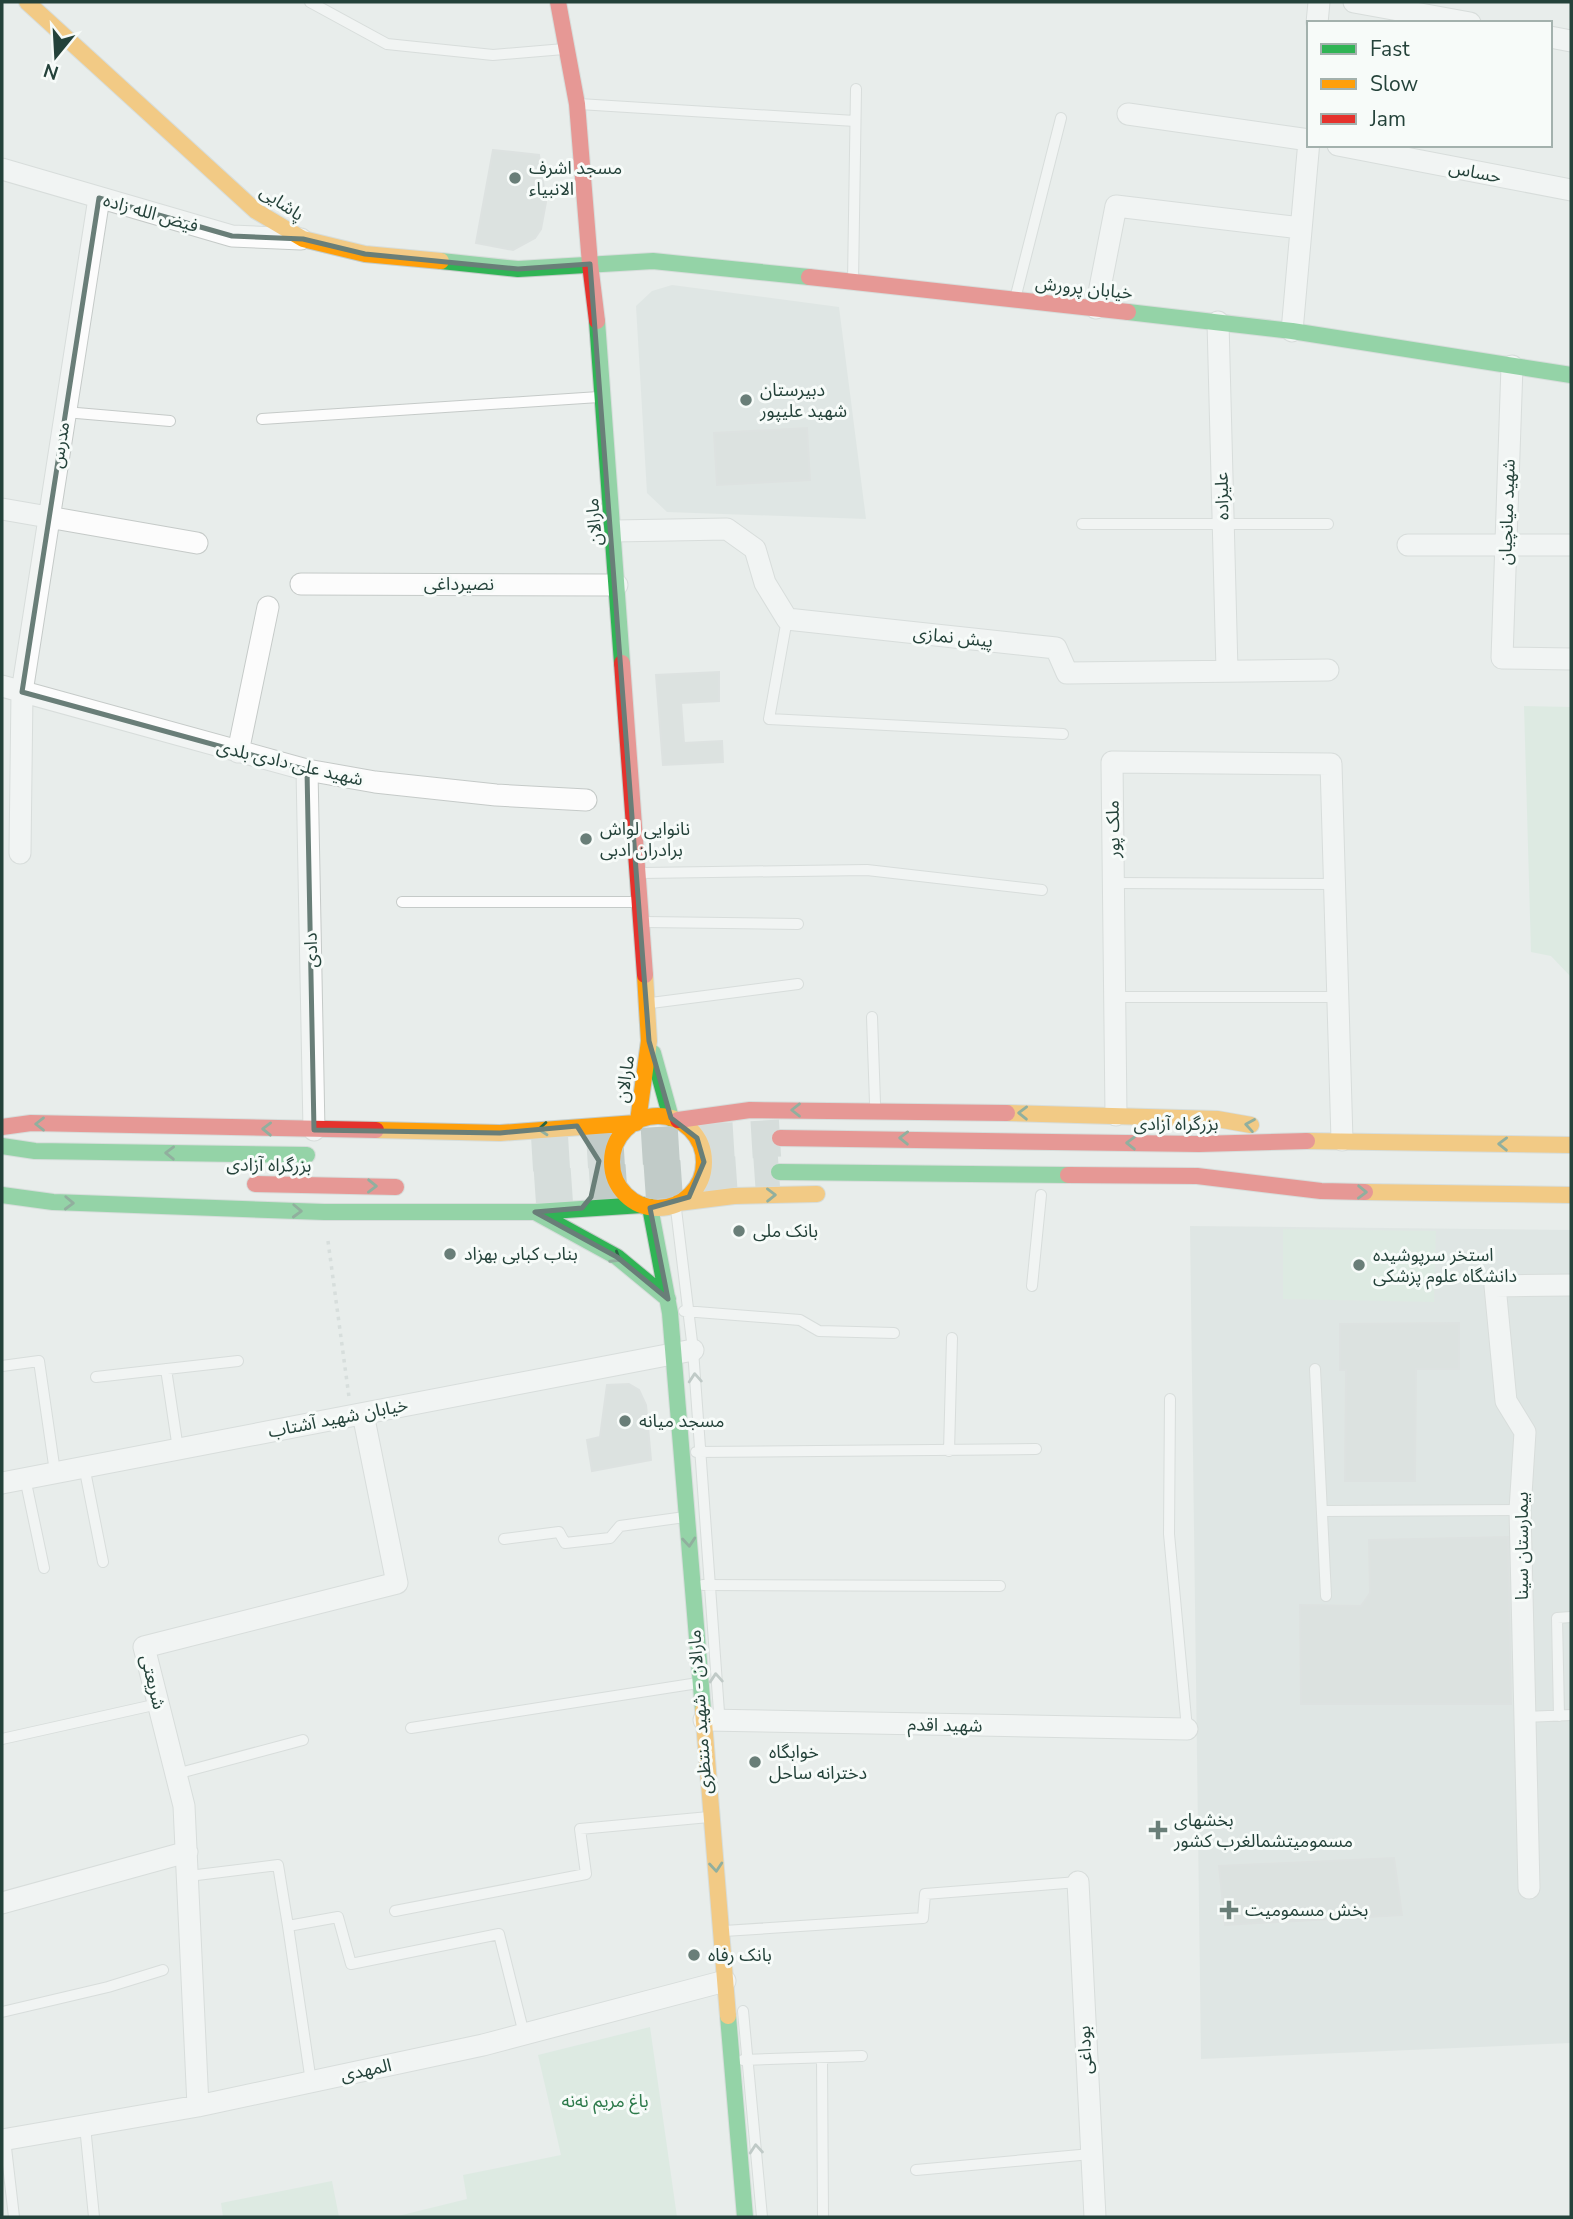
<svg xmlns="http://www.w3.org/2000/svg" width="1573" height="2219" viewBox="0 0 1573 2219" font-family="'Nunito Sans','Noto Sans Arabic',sans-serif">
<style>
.built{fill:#d6dedb}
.green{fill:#d1e6d8}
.building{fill:#cfd4d2;stroke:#d1d6d4;stroke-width:2}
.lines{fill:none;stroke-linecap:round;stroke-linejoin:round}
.highway-tunnel{stroke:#c1cbc8;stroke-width:37;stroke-dasharray:37 18;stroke-linecap:butt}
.lane-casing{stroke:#c5cac8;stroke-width:12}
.street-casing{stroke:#c5cac8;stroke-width:23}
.fast-casing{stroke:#c3cbc8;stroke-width:18}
.slow-casing{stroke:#c3cbc8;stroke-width:18}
.jam-casing{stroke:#c3cbc8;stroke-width:18}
.path{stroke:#c3ccca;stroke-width:3.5;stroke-dasharray:3.5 5;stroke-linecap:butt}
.lane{stroke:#fcfcfc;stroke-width:10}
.street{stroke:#fcfcfc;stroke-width:21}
.fast{stroke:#30b455;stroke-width:16}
.slow{stroke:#ff9f0a;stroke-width:16}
.jam{stroke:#e5322d;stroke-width:16}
.oneway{stroke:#286442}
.oneway2{stroke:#909f9b}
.marked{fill:none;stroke:#697e78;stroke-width:5;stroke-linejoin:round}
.poi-dot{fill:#697e78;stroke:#f7fbf9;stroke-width:2.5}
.labels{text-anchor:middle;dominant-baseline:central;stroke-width:6;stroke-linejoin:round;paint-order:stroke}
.poi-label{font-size:18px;fill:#24423a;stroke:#f7fbf9;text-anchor:start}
.street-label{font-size:18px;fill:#24423a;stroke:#f7fbf9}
.park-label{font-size:18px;fill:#2d7a4b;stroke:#f7fbf9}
</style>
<rect width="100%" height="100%" fill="#e8edeb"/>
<path class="built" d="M672 285 839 307 866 519 667 512 647 493 636 306 652 291Z
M1190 1226 1571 1230V2043L1201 2059Z"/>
<path class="green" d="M1524 706 1571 707V977L1551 956 1531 952Z
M1283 1229 1436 1231 1434 1302 1283 1299Z
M650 2027 677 2217H394L467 2199 463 2175 561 2155 538 2055Z
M332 2181 339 2217H223L221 2203Z"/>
<path class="building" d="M493 150 539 155 546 202 541 229 535 238 513 250 476 243Z
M807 428 810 480 717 485 714 433Z
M719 672V701L681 703 684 743 722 741 723 762 663 765 656 675Z
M1459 1323V1369H1416L1415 1481H1345L1346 1370H1340V1324Z
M629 1384 639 1390 646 1405 651 1460 592 1471 587 1440 600 1437 607 1385Z
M1508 1537 1511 1704H1301L1300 1605 1361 1606 1370 1593 1369 1540Z
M1394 1858 1402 1915 1225 1925 1219 1866Z"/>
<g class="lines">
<path class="highway-tunnel" d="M532 1153 780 1138
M535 1189 779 1172"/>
<defs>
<path id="lane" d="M310 2 387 44 493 55 564 49
M579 104 855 121
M853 281 856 89
M1015 299 1061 118
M65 412 170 421
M262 419 599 397
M1082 524H1328
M787 619 769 719 1063 734
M642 873 867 870 1042 890
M1113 883 1335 884
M402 902H639
M645 922 798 924
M1115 997H1338
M651 1003 798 984
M872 1017 875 1103
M676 1209 693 1350 719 1712
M1032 1286 1041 1195
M684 1311 800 1320 819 1331 894 1333
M2 1366 39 1361 55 1472
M166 1369 178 1449
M1315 1369 1326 1596
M96 1377 238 1361
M1170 1399 1169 1534 1187 1729
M949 1451 952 1338
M696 1452 1036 1449
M84 1466 103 1562
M25 1478 44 1568
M1322 1511 1520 1510
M504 1539 559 1532 565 1543 610 1538 620 1526 685 1517
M703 1585 1000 1586
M1559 1716 1557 1618 1571 1617
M1525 1717 1571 1715
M411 1728 698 1683
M2 1739 158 1704
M176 1774 303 1740
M189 1876 278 1865 288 1926 338 1917 351 1964 499 1934 524 2034
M395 1911 586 1874 580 1829 709 1817
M288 1926 311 2082
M724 1931 923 1918 925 1894 1078 1882
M743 2011 762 2217
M2 2012 108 1987 163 1970
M822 2058 823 2217
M743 2060 862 2056
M85 2126 94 2217
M5 2139 14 2217
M916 2170 1091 2154"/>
<path id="street" d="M1354 2 1470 23
M1317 23 1319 2
M1550 37 1571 41
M1128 114 1309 140
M1338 145 1571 190
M2 169 232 236 301 239
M1096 308 1116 206 1301 228
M1218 322 1227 670
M1292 331 1309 141
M1512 366 1502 658 1571 659
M2 509 197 543
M614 531 727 529 755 549 765 583 787 619 1056 648 1067 673 1328 670
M1408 545H1571
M301 584 617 585
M2 686 307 770 375 782 496 795 586 800
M238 752 268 607
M307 770 314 1130
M20 853 22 692 99 198
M1116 1115 1112 762 1331 764 1342 1140
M2 1483 693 1350
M704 1720 1187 1729
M1078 1882 1095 2217
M1529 1888 1520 1510 1525 1432 1506 1401 1495 1286 1571 1285
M2 1903 187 1852
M198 2106 184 1806 144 1647 397 1583 363 1414
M2 2140 198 2106 483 2045 725 1981"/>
<path id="fast" d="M441 261 518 269 653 261 809 277
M1128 312 1292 331 1571 375
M597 321 622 663
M653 1053 671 1118
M2 1146 35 1151 307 1155
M779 1172 1068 1175
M2 1195 53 1202 324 1212H535L642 1205
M650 1207 670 1313 703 1710
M535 1212 617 1257 668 1299
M728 2016 745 2217"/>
<path id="slow" d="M27 2 256 211 303 239 365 254 441 261
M1007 1113 1217 1119 1251 1125
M612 1162a46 46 0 1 1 92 0a46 46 0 1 1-92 0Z
M638 1121 649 1041 645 975
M376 1130 500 1133 636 1123
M1307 1141 1571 1145
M1365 1192 1571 1195
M678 1203 734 1196 817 1194
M703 1710 728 2016"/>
<path id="jam" d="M558 2 577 104 590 264 597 321
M809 277 1128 312
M622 663 645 975
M678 1120 750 1110 1007 1113
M2 1127 31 1123 376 1130
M780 1138 1199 1144 1307 1141
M1068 1175 1197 1176 1321 1191 1365 1192
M255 1184 396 1187"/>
</defs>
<use href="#lane" class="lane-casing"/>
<use href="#street" class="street-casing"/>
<use href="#fast" class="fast-casing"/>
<use href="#slow" class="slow-casing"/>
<use href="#jam" class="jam-casing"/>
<path class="path" d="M328 1241 349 1397"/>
<use href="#lane" class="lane"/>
<use href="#street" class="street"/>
<use href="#fast" class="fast"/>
<use href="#slow" class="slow"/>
<use href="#jam" class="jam"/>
</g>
<defs><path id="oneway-chevron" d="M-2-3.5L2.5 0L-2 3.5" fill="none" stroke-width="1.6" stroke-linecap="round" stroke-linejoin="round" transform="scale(1.75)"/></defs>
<g class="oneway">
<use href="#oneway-chevron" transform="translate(796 1110) rotate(180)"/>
<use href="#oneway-chevron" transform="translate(1023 1113) rotate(-179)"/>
<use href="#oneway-chevron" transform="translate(40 1124) rotate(-180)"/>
<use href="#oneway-chevron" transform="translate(1250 1125) rotate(-170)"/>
<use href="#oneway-chevron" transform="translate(267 1129) rotate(-179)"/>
<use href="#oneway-chevron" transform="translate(543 1129) rotate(175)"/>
<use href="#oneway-chevron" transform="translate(904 1138) rotate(-179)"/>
<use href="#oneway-chevron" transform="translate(1131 1143) rotate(-179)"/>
<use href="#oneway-chevron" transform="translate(1503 1144) rotate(-179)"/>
<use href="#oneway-chevron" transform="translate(170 1153) rotate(-179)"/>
<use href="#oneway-chevron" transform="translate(372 1186) rotate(1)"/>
<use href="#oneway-chevron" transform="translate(1362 1192) rotate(1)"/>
<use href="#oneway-chevron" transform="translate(771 1195) rotate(-1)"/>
<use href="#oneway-chevron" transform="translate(69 1203) rotate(2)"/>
<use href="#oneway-chevron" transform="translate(297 1211) rotate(2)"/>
<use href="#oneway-chevron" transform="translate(616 1258) rotate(33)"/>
<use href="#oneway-chevron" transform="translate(689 1542) rotate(85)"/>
<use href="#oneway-chevron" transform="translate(716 1867) rotate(85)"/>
</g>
<g class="oneway2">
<use href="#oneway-chevron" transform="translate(695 1378) rotate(-94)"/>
<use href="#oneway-chevron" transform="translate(716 1678) rotate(-94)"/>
<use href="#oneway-chevron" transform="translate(756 2149) rotate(-95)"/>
</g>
<path d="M0 0H1573V2219H0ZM99 198 232 236 303 239 365 254 518 269 590 264 649 1041 671 1118 697 1138 704 1162 689 1197 650 1208 668 1299 617 1257 535 1212 582 1208 591 1197 599 1161 577 1126 500 1133 314 1130 307 770 22 692Z" fill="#e8edeb" fill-opacity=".55" fill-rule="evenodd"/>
<path class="marked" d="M99 198 232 236 303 239 365 254 518 269 590 264 649 1041 671 1118 697 1138 704 1162 689 1197 650 1208 668 1299 617 1257 535 1212 582 1208 591 1197 599 1161 577 1126 500 1133 314 1130 307 770 22 692Z"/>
<g class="poi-dot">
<circle cx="515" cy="178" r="7"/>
<circle cx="746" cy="400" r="7"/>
<circle cx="586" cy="839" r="7"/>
<circle cx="739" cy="1231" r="7"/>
<circle cx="450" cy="1254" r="7"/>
<circle cx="1359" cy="1265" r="7"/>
<circle cx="625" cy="1421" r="7"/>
<circle cx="755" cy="1762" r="7"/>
<path d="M1154.5 1819.5h7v7h7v7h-7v7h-7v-7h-7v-7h7z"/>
<path d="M1225.5 1899.5h7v7h7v7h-7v7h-7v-7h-7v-7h7z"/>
<circle cx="694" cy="1955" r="7"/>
</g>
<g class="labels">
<g class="poi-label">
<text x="529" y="168">مسجد اشرف<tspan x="529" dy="21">الانبیاء</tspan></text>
<text x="760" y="390">دبیرستان<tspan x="760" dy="21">شهید علیپور</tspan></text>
<text x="600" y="829">نانوایی لواش<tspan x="600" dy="21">برادران ادبی</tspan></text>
<text x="753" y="1231">بانک ملی</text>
<text x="464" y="1254">بناب کبابی بهزاد</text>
<text x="1373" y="1255">استخر سرپوشیده<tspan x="1373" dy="21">دانشگاه علوم پزشکی</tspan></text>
<text x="639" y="1421">مسجد میانه</text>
<text x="769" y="1752">خوابگاه<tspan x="769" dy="21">دخترانه ساحل</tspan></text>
<text x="1174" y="1820">بخشهای<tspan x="1174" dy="21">مسمومیتشمالغرب کشور</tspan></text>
<text x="1245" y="1910">بخش مسمومیت</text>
<text x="708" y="1955">بانک رفاه</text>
</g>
<g class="street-label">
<text transform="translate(1475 172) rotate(11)">حساس</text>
<text transform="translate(282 203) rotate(34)">پاشایی</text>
<text transform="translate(151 213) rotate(16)">فیض الله زاده</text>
<text transform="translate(1084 288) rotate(6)">خیابان پرورش</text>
<text transform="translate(60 445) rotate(-81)">مدرس</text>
<text transform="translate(1222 496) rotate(-91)">علیزاده</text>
<text transform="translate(1507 512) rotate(-88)">شهید میانچیان</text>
<text transform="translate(594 522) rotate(-95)">مارالان</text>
<text x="459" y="584">نصیرداغی</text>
<text transform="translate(953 637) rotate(6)">پیش نمازی</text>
<text transform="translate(290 763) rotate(13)">شهید علی دادی بلدی</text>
<text transform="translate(1113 829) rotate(-91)">ملک پور</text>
<text transform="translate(311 950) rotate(-91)">دادی</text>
<text transform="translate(625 1079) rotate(-82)">مارالان</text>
<text x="1176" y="1124">بزرگراه آزادی</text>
<text transform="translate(269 1165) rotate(1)">بزرگراه آزادی</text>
<text transform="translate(338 1418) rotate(-11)">خیابان شهید آشتاب</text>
<text transform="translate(1522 1546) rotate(-90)">بیمارستان سینا</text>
<text transform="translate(153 1682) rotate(76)">شریعتی</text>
<text transform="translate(700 1712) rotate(-94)">مارالان - شهید منتظری</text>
<text transform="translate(945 1725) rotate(1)">شهید اقدم</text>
<text transform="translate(1085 2050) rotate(-93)">بوداغی</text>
<text transform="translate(366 2070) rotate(-12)">المهدی</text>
</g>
<g class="park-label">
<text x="605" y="2101">باغ مریم نه‌نه</text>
</g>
</g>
<rect width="1573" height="2219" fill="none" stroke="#24423a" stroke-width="7"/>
<rect x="1307" y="21" width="245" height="126" fill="#f7fbf9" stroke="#a3b1ad" stroke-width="2"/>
<rect x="1321" y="44" width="35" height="10" fill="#30b455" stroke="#a3b1ad" stroke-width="2"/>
<text x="1370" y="56" font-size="21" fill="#24423a">Fast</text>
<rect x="1321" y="79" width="35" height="10" fill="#ff9f0a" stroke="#a3b1ad" stroke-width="2"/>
<text x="1370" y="91" font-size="21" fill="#24423a">Slow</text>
<rect x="1321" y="114" width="35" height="10" fill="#e5322d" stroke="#a3b1ad" stroke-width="2"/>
<text x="1370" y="126" font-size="21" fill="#24423a">Jam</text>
<g transform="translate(56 56) rotate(198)" stroke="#f7fbf9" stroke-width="5" paint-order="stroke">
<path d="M0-5L12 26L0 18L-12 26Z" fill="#24423a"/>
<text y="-10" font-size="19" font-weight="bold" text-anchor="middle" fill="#24423a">N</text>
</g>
</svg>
